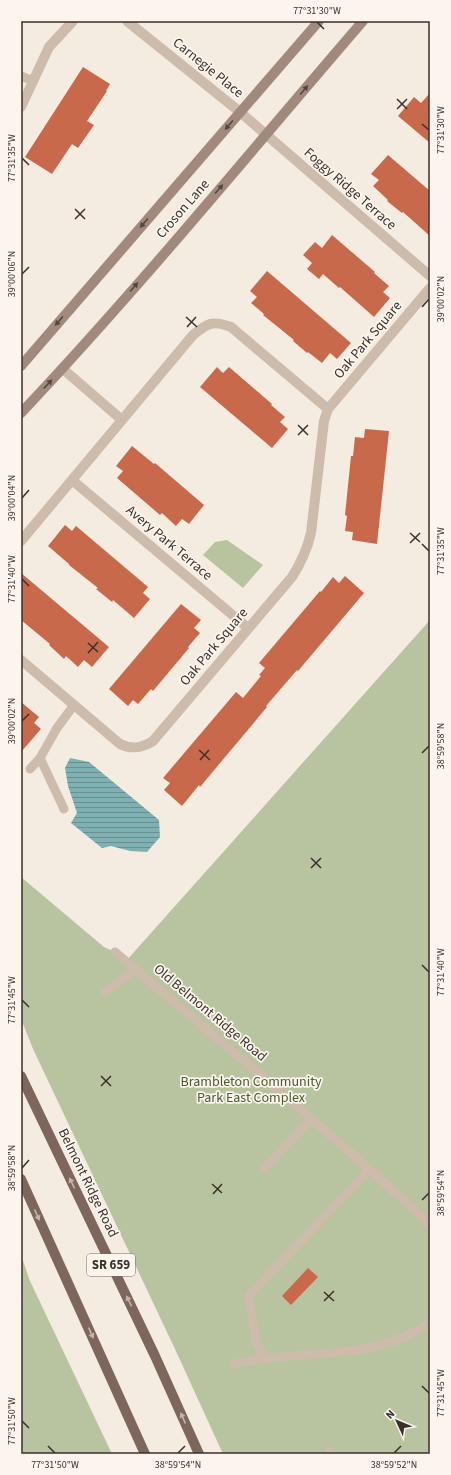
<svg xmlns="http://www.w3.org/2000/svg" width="451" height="1475" viewBox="0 0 451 1475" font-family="'Source Sans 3',sans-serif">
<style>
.park{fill:#b8c4a0}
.water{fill:url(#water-rules)}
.building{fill:#c8694b}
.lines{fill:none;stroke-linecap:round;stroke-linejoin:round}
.lane{stroke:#cdbbac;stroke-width:9}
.street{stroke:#cdbbac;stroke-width:10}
.secondary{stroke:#a18a7d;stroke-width:10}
.primary{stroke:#7d675c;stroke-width:10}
.oneway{fill:#544640}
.oneway2{fill:#c2b5ac}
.ticks{fill:none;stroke:#3b302b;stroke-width:1.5}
.labels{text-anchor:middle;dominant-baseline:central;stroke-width:3.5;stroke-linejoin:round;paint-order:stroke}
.shield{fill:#fbf5ee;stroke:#756b66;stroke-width:1}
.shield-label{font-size:13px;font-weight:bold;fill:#3b302b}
.street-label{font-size:14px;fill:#3b302b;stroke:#fbf5ee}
.park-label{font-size:14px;fill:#4a5a2e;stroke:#fbf5ee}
.neatline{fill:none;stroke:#3b302b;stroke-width:1.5}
.ticks-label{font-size:10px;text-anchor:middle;fill:#3b302b}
</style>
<defs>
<pattern id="water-rules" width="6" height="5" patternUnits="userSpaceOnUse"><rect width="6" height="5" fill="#7fb0b2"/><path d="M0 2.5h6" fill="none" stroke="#699091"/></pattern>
</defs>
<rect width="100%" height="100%" fill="#f4ebe1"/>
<path class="park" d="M227 540 263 565 243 588 203 555 215 542Z
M430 620V1454H223L175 1349 33 1049 21 1019V877L104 947 115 952 126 961Z
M21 1255 30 1281 112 1454H21Z"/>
<path class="water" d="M70 758 89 762 159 820 160 837 147 852 130 851 111 846 102 848 71 823 77 813 68 786 65 768Z"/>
<path class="building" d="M83 67 110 84 106 91H107L87 121 94 125 78 148 72 144 52 174 25 157Z
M430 93V143L398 116 414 97 421 103Z
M388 155 430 191V236L403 212 402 213 387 201 388 200 373 186 379 180 371 174Z
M332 235 375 272 374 273 389 286 383 292 390 298 374 317 340 287 339 288 323 274 319 279 307 269 312 263 303 255 315 242 322 248Z
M267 271 351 343 337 359 330 353 322 363 308 352 307 353 293 341 294 340 263 315 264 314 251 303 257 297 250 291Z
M217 367 223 373 229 367 272 404 271 405 285 417 280 422 288 429 272 448 200 387Z
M365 429 389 431 377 544 352 540 353 532 345 531 347 516 345 515 351 456H353L355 437 364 438Z
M132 446 154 464 155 463 204 505 189 524 182 519 176 526 162 513 160 515 117 478 123 471 116 466Z
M65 525 72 531 76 526 148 587 143 593 150 599 134 618 113 600 112 602 96 589 98 588 69 565V564L48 546Z
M21 573 109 647 92 667 84 660 78 667 66 656 64 659 49 645 50 644 21 620Z
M345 576 364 593 298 671 297 670 266 706 267 707 200 787 199 785 182 806 164 790 170 783 163 778 236 692 243 698 261 676 259 675 265 668 259 663 320 591 321 592 333 577 339 583Z
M181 604 201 620 194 628 200 633 188 647 189 648 153 691 151 689 138 704 133 700 128 706 109 689Z
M21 702 39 717 34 723 41 729 21 752Z
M308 1268 318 1277 291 1305 282 1296Z"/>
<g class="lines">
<path class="lane" d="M21 76 33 81
M30 769 40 758
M64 809 40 758 57 728 74 705
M115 952C221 1042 328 1130 430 1224
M105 992 136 969
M264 1169 312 1118
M265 1358 256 1342 249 1298 252 1292 370 1169
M234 1364C299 1348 373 1364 430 1322
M330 1451 331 1454"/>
<path class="street" d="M127 21 240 112 430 276
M21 107 49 47 73 21
M63 369 122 420
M72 480 248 628
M21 541 193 335C208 323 212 320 231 327L328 409
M21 660 120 744C132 750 142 748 153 741L292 577C301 563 307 550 311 533L324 421 328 409 430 288"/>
<path class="secondary" d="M21 366 319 21
M21 413C140 287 250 152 363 21"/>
<path class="primary" d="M21 1076 155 1356 199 1454
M21 1179 145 1454"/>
</g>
<defs><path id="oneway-solid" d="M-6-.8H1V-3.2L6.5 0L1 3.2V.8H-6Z"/></defs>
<g class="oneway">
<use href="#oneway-solid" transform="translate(304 90) rotate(-49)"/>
<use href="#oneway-solid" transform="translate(229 125) rotate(131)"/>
<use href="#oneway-solid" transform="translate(219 189) rotate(-49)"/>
<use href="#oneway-solid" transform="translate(144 223) rotate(131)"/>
<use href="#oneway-solid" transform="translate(134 287) rotate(-49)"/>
<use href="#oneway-solid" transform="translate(59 321) rotate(131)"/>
<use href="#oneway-solid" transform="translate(48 384) rotate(-47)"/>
</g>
<g class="oneway2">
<use href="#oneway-solid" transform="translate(72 1183) rotate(-116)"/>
<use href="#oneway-solid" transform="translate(37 1215) rotate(66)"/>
<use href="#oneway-solid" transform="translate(129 1301) rotate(-116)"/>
<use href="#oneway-solid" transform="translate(91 1333) rotate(66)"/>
<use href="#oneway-solid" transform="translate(183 1418) rotate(-114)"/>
</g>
<path class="ticks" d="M317 22 324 29M397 99 407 109M397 109 407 99M422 124 429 130M22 158 29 165M75 209 85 219M75 219 85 209M22 274 29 267M422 307 429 299M186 317 197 327M187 327 196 317M298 425 308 435M298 435 308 425M22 498 29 490M410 533 420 542M410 543 420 533M422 544 429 551M22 579 29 586M88 643 98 652M88 653 98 642M22 721 29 714M199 750 210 760M422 753 429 746M200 760 209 750M311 858 321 868M311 868 321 858M422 965 429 972M22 1000 29 1007M101 1076 111 1086M101 1086 111 1076M22 1168 29 1160M212 1184 222 1193M213 1194 222 1184M422 1200 429 1193M324 1292 334 1301M324 1301 334 1291M422 1386 429 1393M22 1421 29 1428M48 1446 55 1453M178 1453 185 1446M394 1453 401 1446"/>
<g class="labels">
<rect class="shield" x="87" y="1254" width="48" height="22" rx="3"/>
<g class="shield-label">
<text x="111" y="1265">SR 659</text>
</g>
<g class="street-label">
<text transform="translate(208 68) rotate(39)">Carnegie Place</text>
<text transform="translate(350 189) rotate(41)">Foggy Ridge Terrace</text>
<text transform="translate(183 209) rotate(-49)">Croson Lane</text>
<text transform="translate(368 340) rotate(-50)">Oak Park Square</text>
<text transform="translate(169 543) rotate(40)">Avery Park Terrace</text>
<text transform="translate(214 647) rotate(-50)">Oak Park Square</text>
<text transform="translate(210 1013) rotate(40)">Old Belmont Ridge Road</text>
<text transform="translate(88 1183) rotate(64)">Belmont Ridge Road</text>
</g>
<g class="park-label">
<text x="251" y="1082">Brambleton Community<tspan x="251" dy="16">Park East Complex</tspan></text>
</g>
</g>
<rect width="451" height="1475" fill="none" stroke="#fbf5ee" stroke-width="44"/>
<g transform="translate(397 1421) rotate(314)" stroke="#fbf5ee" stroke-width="3" paint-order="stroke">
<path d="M0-3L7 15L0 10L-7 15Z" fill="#3b302b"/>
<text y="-6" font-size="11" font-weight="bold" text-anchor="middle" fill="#3b302b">N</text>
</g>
<rect x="22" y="22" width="407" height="1431" class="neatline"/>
<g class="ticks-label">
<text x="317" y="14">77°31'30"W</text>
<text transform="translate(440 130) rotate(-90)" y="4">77°31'30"W</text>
<text transform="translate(11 158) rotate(-90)" y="4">77°31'35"W</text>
<text transform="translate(11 274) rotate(-90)" y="4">39°00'06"N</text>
<text transform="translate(440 299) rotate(-90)" y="4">39°00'02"N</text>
<text transform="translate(11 498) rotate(-90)" y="4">39°00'04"N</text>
<text transform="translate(440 551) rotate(-90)" y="4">77°31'35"W</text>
<text transform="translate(11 579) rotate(-90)" y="4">77°31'40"W</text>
<text transform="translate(11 721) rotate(-90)" y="4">39°00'02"N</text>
<text transform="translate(440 746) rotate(-90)" y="4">38°59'58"N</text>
<text transform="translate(440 972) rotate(-90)" y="4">77°31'40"W</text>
<text transform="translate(11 1000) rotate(-90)" y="4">77°31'45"W</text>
<text transform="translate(11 1168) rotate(-90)" y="4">38°59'58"N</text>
<text transform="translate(440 1193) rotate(-90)" y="4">38°59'54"N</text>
<text transform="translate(440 1393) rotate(-90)" y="4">77°31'45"W</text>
<text transform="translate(11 1421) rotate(-90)" y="4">77°31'50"W</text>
<text x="55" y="1468">77°31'50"W</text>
<text x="178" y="1468">38°59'54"N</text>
<text x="394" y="1468">38°59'52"N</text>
</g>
</svg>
